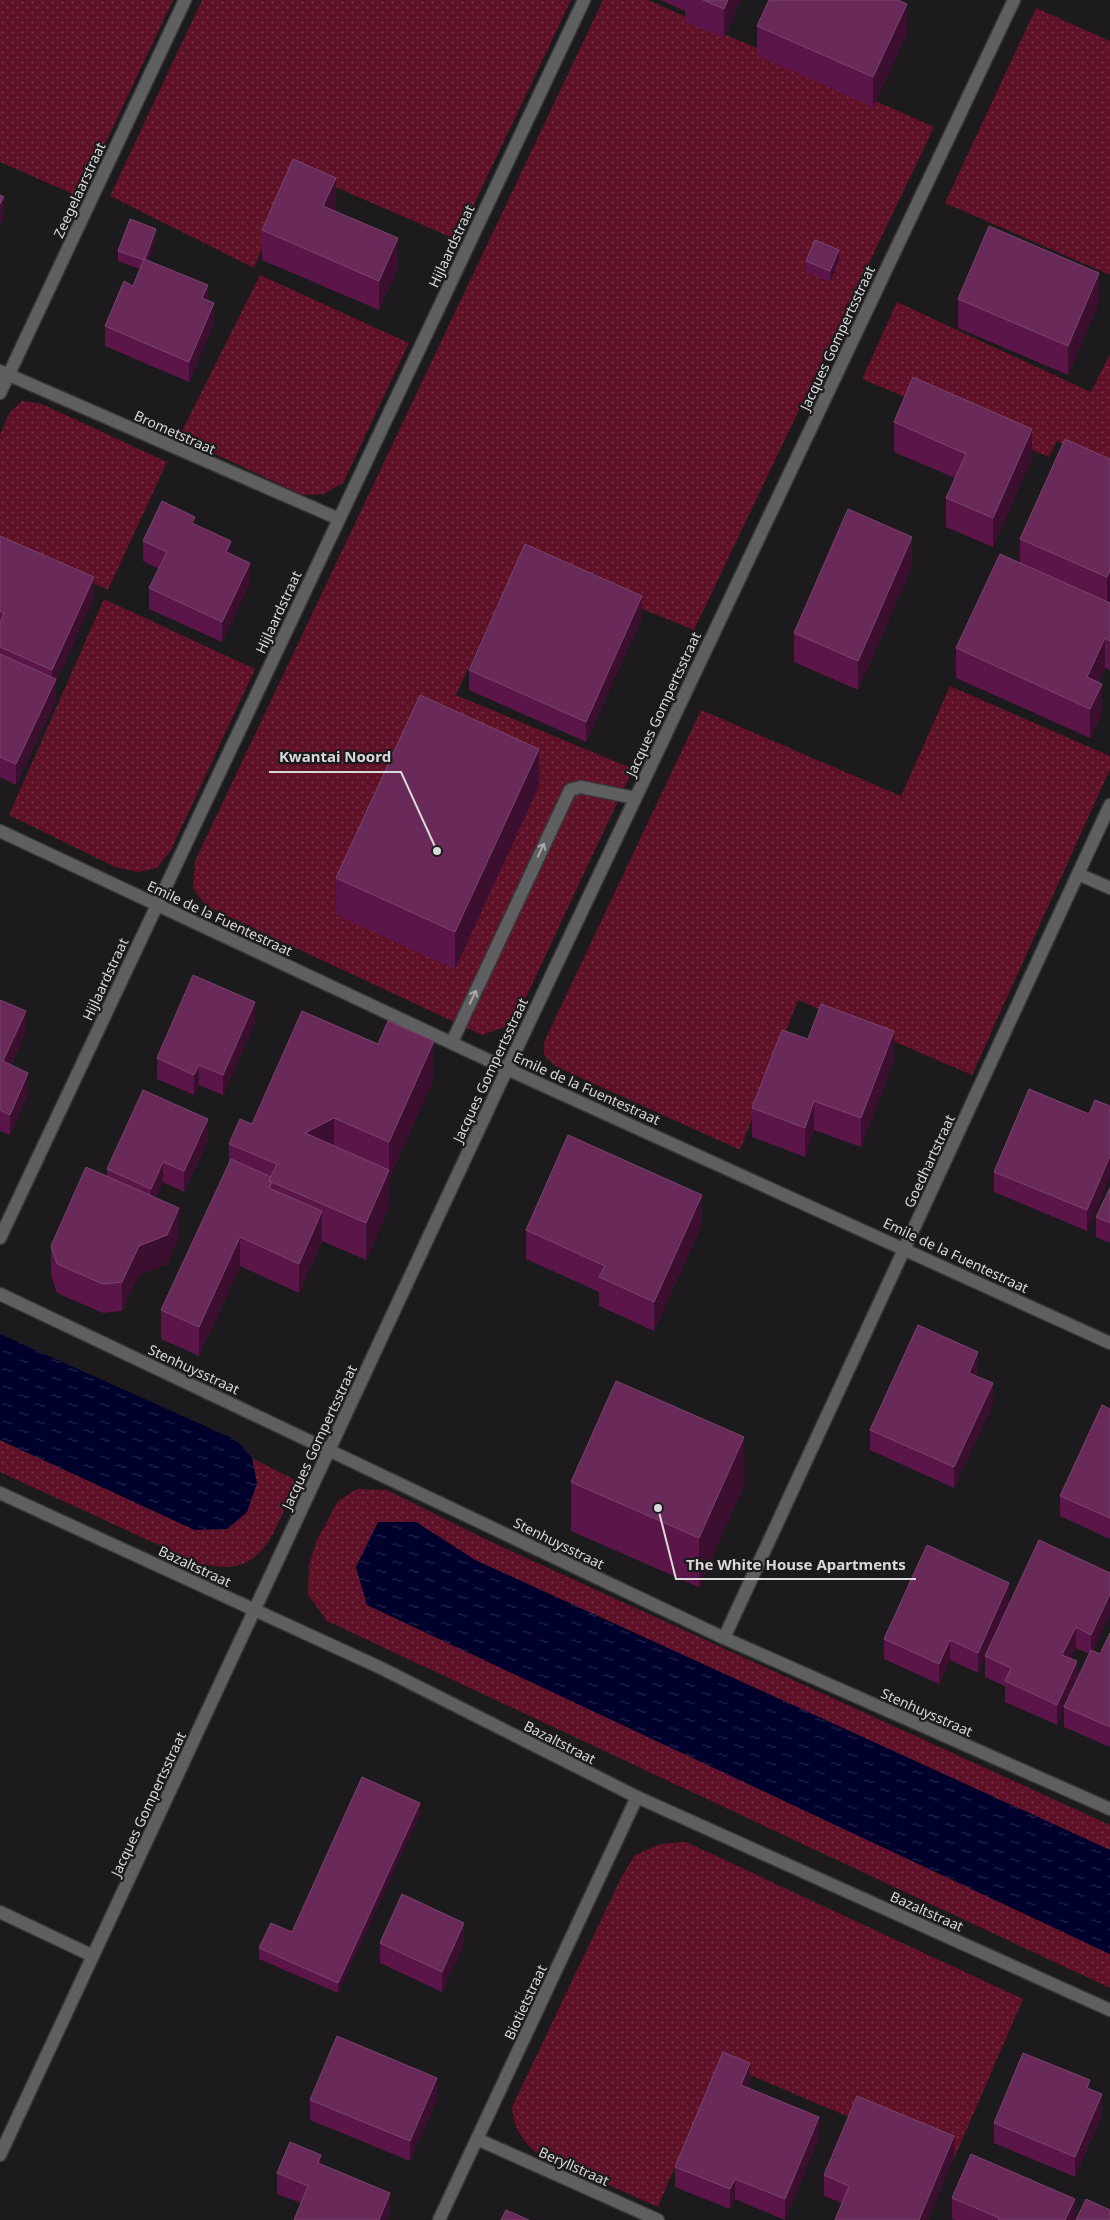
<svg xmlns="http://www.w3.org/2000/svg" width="1110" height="2220" viewBox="0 0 1110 2220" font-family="'Noto Sans',sans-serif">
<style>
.grass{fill:url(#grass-dots)}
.water{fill:url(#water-ripples)}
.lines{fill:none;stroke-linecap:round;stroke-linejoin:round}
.lane-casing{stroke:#39383a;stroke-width:15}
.street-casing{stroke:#39383a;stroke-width:15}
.secondary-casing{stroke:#39383a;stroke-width:15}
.lane{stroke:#5f5e60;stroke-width:12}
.street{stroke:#5f5e60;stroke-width:12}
.secondary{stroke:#5f5e60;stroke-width:12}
.wall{fill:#5b1549;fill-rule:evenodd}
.shaded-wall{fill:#3c0e30}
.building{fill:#692a59;stroke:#7a456d}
.oneway{stroke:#a8a7a9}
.labels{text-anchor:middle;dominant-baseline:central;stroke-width:4.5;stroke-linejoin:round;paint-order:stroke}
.street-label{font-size:14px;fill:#d9d8da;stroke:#1c1a1c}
.leader{fill:none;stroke:#d9d8da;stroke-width:2}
.callout-dot{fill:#d9d8da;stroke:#1c1a1c;stroke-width:2}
.callout-label{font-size:15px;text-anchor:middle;font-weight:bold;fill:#d9d8da;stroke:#1c1a1c;stroke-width:4.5;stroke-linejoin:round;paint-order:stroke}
</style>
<defs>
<pattern id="grass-dots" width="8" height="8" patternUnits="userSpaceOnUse" patternTransform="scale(1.25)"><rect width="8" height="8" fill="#5f1127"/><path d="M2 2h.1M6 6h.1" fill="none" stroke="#753346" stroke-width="1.8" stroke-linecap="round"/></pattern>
<pattern id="water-ripples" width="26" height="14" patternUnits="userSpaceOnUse" patternTransform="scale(1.25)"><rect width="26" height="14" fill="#00002d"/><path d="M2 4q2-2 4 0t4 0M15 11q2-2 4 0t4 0" fill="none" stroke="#25244b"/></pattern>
</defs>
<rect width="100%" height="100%" fill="#1c1a1c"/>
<path class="grass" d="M0 0H173L80 197 0 162Z
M202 0H571L457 240 294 169 254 268 110 196Z
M603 0H648L934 127 694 630 519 559 456 695 633 769 520 1010 505 1027 482 1035 206 906 193 888 195 861Z
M1036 8 1110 41V275L945 203Z
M260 275 409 343 343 483 324 494 302 495 179 437Z
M897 302 1091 392 1110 354V464L1057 441 1049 457 862 379Z
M22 401 42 404 167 462 108 590 0 540V434L10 412Z
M104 599 255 669 171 850 157 868 138 872 115 867 9 815Z
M950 686 1110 756V769L972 1075 798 1000 740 1150 555 1066 544 1055V1042L701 710 901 796Z
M0 1440 195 1530 257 1483 252 1458 295 1480C282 1512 270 1566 227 1567 218 1567 209 1565 200 1564L0 1472Z
M357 1489 387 1490 485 1539 1110 1825V1850L475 1560 416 1522 356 1567 368 1605 1110 1954V1988L327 1621 308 1595 309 1565 316 1542 338 1501Z
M686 1842 1023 1999 953 2161 719 2062 658 2207 537 2153C521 2139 514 2129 512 2107L622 1876 635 1855 661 1844Z"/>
<path class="water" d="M0 1334 236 1440 252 1458 257 1483 247 1512 227 1529 195 1530 0 1440Z
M378 1522H416L475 1560 1110 1850V1954L367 1605 356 1567Z"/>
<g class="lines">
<defs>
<path id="lane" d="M452 1042 570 790 581 787 635 798"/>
<path id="street" d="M0 371 339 519
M0 393 185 0
M0 831 507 1069 1110 1343
M1078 874 1110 888
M0 1238 584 0
M0 1294 724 1638 1110 1809
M724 1638 1110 805
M0 1912 93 1956
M477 2139 658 2220
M0 2155 507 1069 1014 0
M439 2220 637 1797"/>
<path id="secondary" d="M0 1493 381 1668 637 1797 1110 2010"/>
</defs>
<use href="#lane" class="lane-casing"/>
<use href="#street" class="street-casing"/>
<use href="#secondary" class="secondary-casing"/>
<use href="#lane" class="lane"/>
<use href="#street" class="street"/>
<use href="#secondary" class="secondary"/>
</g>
<path class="wall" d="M660 0H741L724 38 685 22V11Z
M757 26 907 33 873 107 757 55Z
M336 207 334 211 398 268 379 310 262 260V230Z
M156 239 148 261 208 301 214 324 189 382 105 346V326L133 286 140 269 118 261V251Z
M839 260 830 282 806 272V261Z
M958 299 1099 302 1068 375 958 328Z
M894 422 1032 458 993 547 946 527V498L955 478 894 452Z
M1110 459 1109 603H1110V670L1105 668 1098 683 1102 713 1090 738 956 678V648L1020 563V539Z
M195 524 231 554 250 583 222 642 149 609V588L159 569 143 561V541Z
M0 536 94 597 56 682V700L16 785 0 777Z
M912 566 858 690 794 662V633Z
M642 617 586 742 469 690V670Z
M539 786 455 969 336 915V878Z
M0 1000 26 1031 11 1065 28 1093 10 1135 0 1131Z
M255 1022 223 1095 199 1085 194 1095 157 1079V1058Z
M808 1039 894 1060 861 1147 814 1130 805 1157 752 1137V1108Z
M434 1078 389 1179V1207L366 1260 322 1241 299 1293 240 1266 199 1356 161 1339V1310L229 1164V1144L252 1124Z
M1110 1106V1176L1087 1231 994 1192V1172L1089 1114Z
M208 1140 184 1192 163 1182 156 1198 179 1237 167 1264 139 1275 122 1311 103 1313 57 1293 51 1275V1246L107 1176V1169Z
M1110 1188V1243L1096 1237V1217Z
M702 1224 654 1331 599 1306V1292L526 1259V1230Z
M978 1372 976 1376 993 1403 954 1488 870 1450V1430Z
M1110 1409V1539L1060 1516V1496Z
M571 1482 744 1485 699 1587 571 1531Z
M1110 1573V1614L1093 1651 1100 1654 1110 1633V1747L1064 1727V1708L1057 1725 1005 1702V1686L985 1677V1658L978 1673 950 1660 939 1684 884 1659V1639L1009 1603ZM1076 1648 1089 1654 1077 1680 1070 1659Z
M420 1814 338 1993 259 1959V1948L292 1932Z
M380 1943H464L442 1992 380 1963Z
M750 2083 748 2088 819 2137 785 2220 735 2199 730 2209 675 2187V2167Z
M1090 2089 1102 2115 1075 2177 994 2143V2123Z
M437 2098 410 2161 310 2120V2100Z
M954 2156 928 2220H835L842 2203 824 2196V2175Z
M321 2164 390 2214 301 2203 277 2194V2173Z
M952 2198 1074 2220H956L952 2219Z"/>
<path class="shaded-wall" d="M728 0H741L724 38V9Z
M907 4V33L873 107V77Z
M336 178V207L323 236V206Z
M4 197V217L0 225V204Z
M156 229V239L145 271V260Z
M398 238V268L379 310V281Z
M839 250V260L830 282V271Z
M1099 273V302L1068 375V346Z
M208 285V306L202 298Z
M214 303V324L189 382V362Z
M1032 429V458L993 547V518Z
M912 537V566L858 690V661Z
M231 541V561L226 552Z
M250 563V583L222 642V622Z
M1110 571V600L1107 607V577Z
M94 577V597L56 682V700L16 785V764L52 687V670Z
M642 596V617L586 742V722Z
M1105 638V668L1087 707V677Z
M1102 684V713L1090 738V709Z
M539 749V786L455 969V932Z
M255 1002V1022L223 1095V1075Z
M26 1011V1031L3 1082V1061Z
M894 1031V1060L861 1147V1118Z
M434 1041V1078L389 1179V1142Z
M199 1065V1085L194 1095V1075Z
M28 1073V1093L10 1135V1115Z
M814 1101V1130L805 1157V1128Z
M334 1118V1155L305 1133Z
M208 1119V1140L184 1192V1171Z
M1110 1156V1176L1087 1231V1210Z
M163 1162V1182L151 1209V1189Z
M389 1170V1207L366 1260V1223Z
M702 1195V1224L654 1331V1302Z
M179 1208V1237L167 1264 139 1275 122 1311V1282L139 1246Z
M322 1211V1240L299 1293V1264Z
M240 1237V1266L199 1356V1327Z
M978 1352V1372L969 1393V1373Z
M993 1383V1403L954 1488V1467Z
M744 1437V1485L699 1587V1538Z
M1009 1583V1603L985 1656V1658L978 1673V1653Z
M1110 1594V1614L1091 1655V1635Z
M1076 1627V1648L1062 1675V1655Z
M950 1640V1660L939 1684V1664Z
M1077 1661V1682L1064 1707V1708L1057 1725V1705Z
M420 1803V1814L338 1993V1983Z
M464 1923V1943L442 1992V1972Z
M750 2063V2083L741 2105V2085Z
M437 2078V2098L410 2161V2141Z
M1090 2080V2101L1087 2088Z
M1102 2094V2115L1075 2177V2157Z
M819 2117V2137L785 2220V2199Z
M954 2136V2156L928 2220H919Z
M321 2155V2175L318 2163Z
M735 2179V2199L730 2209V2189Z
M390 2193V2214L387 2220H379Z
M1075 2199V2220H1065Z"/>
<path class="building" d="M703 0H728L724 9Z
M769 0H898L907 4 873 77 757 26Z
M293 159 336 178 323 206 398 238 379 281 262 230Z
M0 195 4 197 0 204Z
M130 219 156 229 145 259 144 260 118 251Z
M989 226 1099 273 1068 346 958 299Z
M815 240 839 250 830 271 806 261Z
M144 259 208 285 202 298 214 303 189 362 105 326 124 281 133 286Z
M913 377 1032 429 993 518 946 498 966 454 894 422Z
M1065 439 1110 459V571L1107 577 1020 539Z
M162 501 195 517 192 523 231 541 226 552 250 563 222 622 149 588 167 552 143 541Z
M848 509 912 537 858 661 794 633Z
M0 536 94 577 52 670 0 647V623L4 613 0 611Z
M525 544 642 596 586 722 469 670Z
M1000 554 1110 603V641L1105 638 1087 677 1102 684 1090 709 956 648Z
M0 654 56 679 16 764 0 757Z
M420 695 539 749 455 932 336 878Z
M193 975 255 1002 223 1075 199 1065 194 1075 157 1058Z
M0 1000 26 1011 3 1061 28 1073 10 1115 0 1110Z
M821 1004 894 1031 861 1118 814 1101 805 1128 752 1108 782 1030 808 1039Z
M302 1011 378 1044 388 1021 434 1041 389 1142 334 1118 305 1133 389 1170 366 1223 269 1181 277 1164 229 1144 240 1119 252 1124Z
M1029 1089 1089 1114 1095 1100 1110 1106V1156L1087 1210 994 1172Z
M143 1090 208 1119 184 1171 163 1162 151 1189 107 1169Z
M568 1135 702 1195 654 1302 599 1277 605 1266 526 1230Z
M231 1159 271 1177 269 1181 272 1182 269 1188 322 1211 299 1264 240 1237 199 1327 161 1310Z
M86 1167 179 1208 167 1235 139 1246 122 1282 103 1284 57 1264 51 1246Z
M1110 1188V1223L1096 1217Z
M918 1325 978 1352 969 1373 993 1383 954 1467 870 1430Z
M616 1381 744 1437 699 1538 571 1482Z
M1102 1405 1110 1409V1518L1060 1496Z
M1039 1540 1110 1573V1594L1091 1635 1076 1627 1062 1655 1077 1661 1057 1705 1005 1681 1011 1668 985 1656Z
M927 1545 1009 1583 978 1653 950 1640 939 1664 884 1639Z
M1110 1633V1727L1064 1707 1091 1650 1100 1654Z
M362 1777 420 1803 338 1983 259 1948 271 1923 292 1932Z
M402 1894 464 1923 442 1972 380 1943Z
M337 2036 437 2078 410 2141 310 2100Z
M723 2052 750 2063 741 2085 819 2117 785 2199 735 2179 730 2189 675 2167Z
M1023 2053 1090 2080 1087 2088 1102 2094 1075 2157 994 2123Z
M857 2096 954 2136 919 2220H835L849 2186 824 2175Z
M290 2142 321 2155 318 2163 390 2193 379 2220H294L308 2186 277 2173Z
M971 2154 1075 2199 1065 2220H998L999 2218 952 2198Z
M1086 2199 1110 2210V2220H1076Z
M506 2210 529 2220H501Z"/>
<defs><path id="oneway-shaft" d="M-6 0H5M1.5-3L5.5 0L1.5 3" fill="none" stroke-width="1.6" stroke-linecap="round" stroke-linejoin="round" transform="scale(1.25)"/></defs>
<g class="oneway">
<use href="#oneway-shaft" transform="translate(541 850) rotate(-65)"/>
<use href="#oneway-shaft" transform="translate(473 997) rotate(-65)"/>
</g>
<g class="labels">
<g class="street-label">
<text transform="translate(79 190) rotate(-65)">Zeegelaarstraat</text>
<text transform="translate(451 246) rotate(-65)">Hijlaardstraat</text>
<text transform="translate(837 338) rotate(-65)">Jacques Gompertsstraat</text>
<text transform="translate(175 432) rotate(24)">Brometstraat</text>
<text transform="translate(278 612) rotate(-65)">Hijlaardstraat</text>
<text transform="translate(663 704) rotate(-65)">Jacques Gompertsstraat</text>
<text transform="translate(220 918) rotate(25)">Emile de la Fuentestraat</text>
<text transform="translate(105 979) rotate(-65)">Hijlaardstraat</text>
<text transform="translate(490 1070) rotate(-65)">Jacques Gompertsstraat</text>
<text transform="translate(587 1088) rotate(24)">Emile de la Fuentestraat</text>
<text transform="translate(929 1161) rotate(-65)">Goedhartstraat</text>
<text transform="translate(956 1255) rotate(25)">Emile de la Fuentestraat</text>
<text transform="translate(194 1369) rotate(25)">Stenhuysstraat</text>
<text transform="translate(319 1437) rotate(-65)">Jacques Gompertsstraat</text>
<text transform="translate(559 1543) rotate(26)">Stenhuysstraat</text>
<text transform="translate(195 1566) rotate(25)">Bazaltstraat</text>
<text transform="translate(927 1712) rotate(24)">Stenhuysstraat</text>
<text transform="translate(560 1742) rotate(27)">Bazaltstraat</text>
<text transform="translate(148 1804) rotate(-65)">Jacques Gompertsstraat</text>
<text transform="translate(927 1911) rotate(24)">Bazaltstraat</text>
<text transform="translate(525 2002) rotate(-65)">Biotietstraat</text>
<text transform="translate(574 2166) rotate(24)">Beryllstraat</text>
</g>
</g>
<path class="leader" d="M437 851L401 772H269M658 1508L676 1579H916"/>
<g class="callout-dot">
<circle cx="437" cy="851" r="5"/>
<circle cx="658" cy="1508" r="5"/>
</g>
<g class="callout-label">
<text x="335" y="762">Kwantai Noord</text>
<text x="796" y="1570">The White House Apartments</text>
</g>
</svg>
